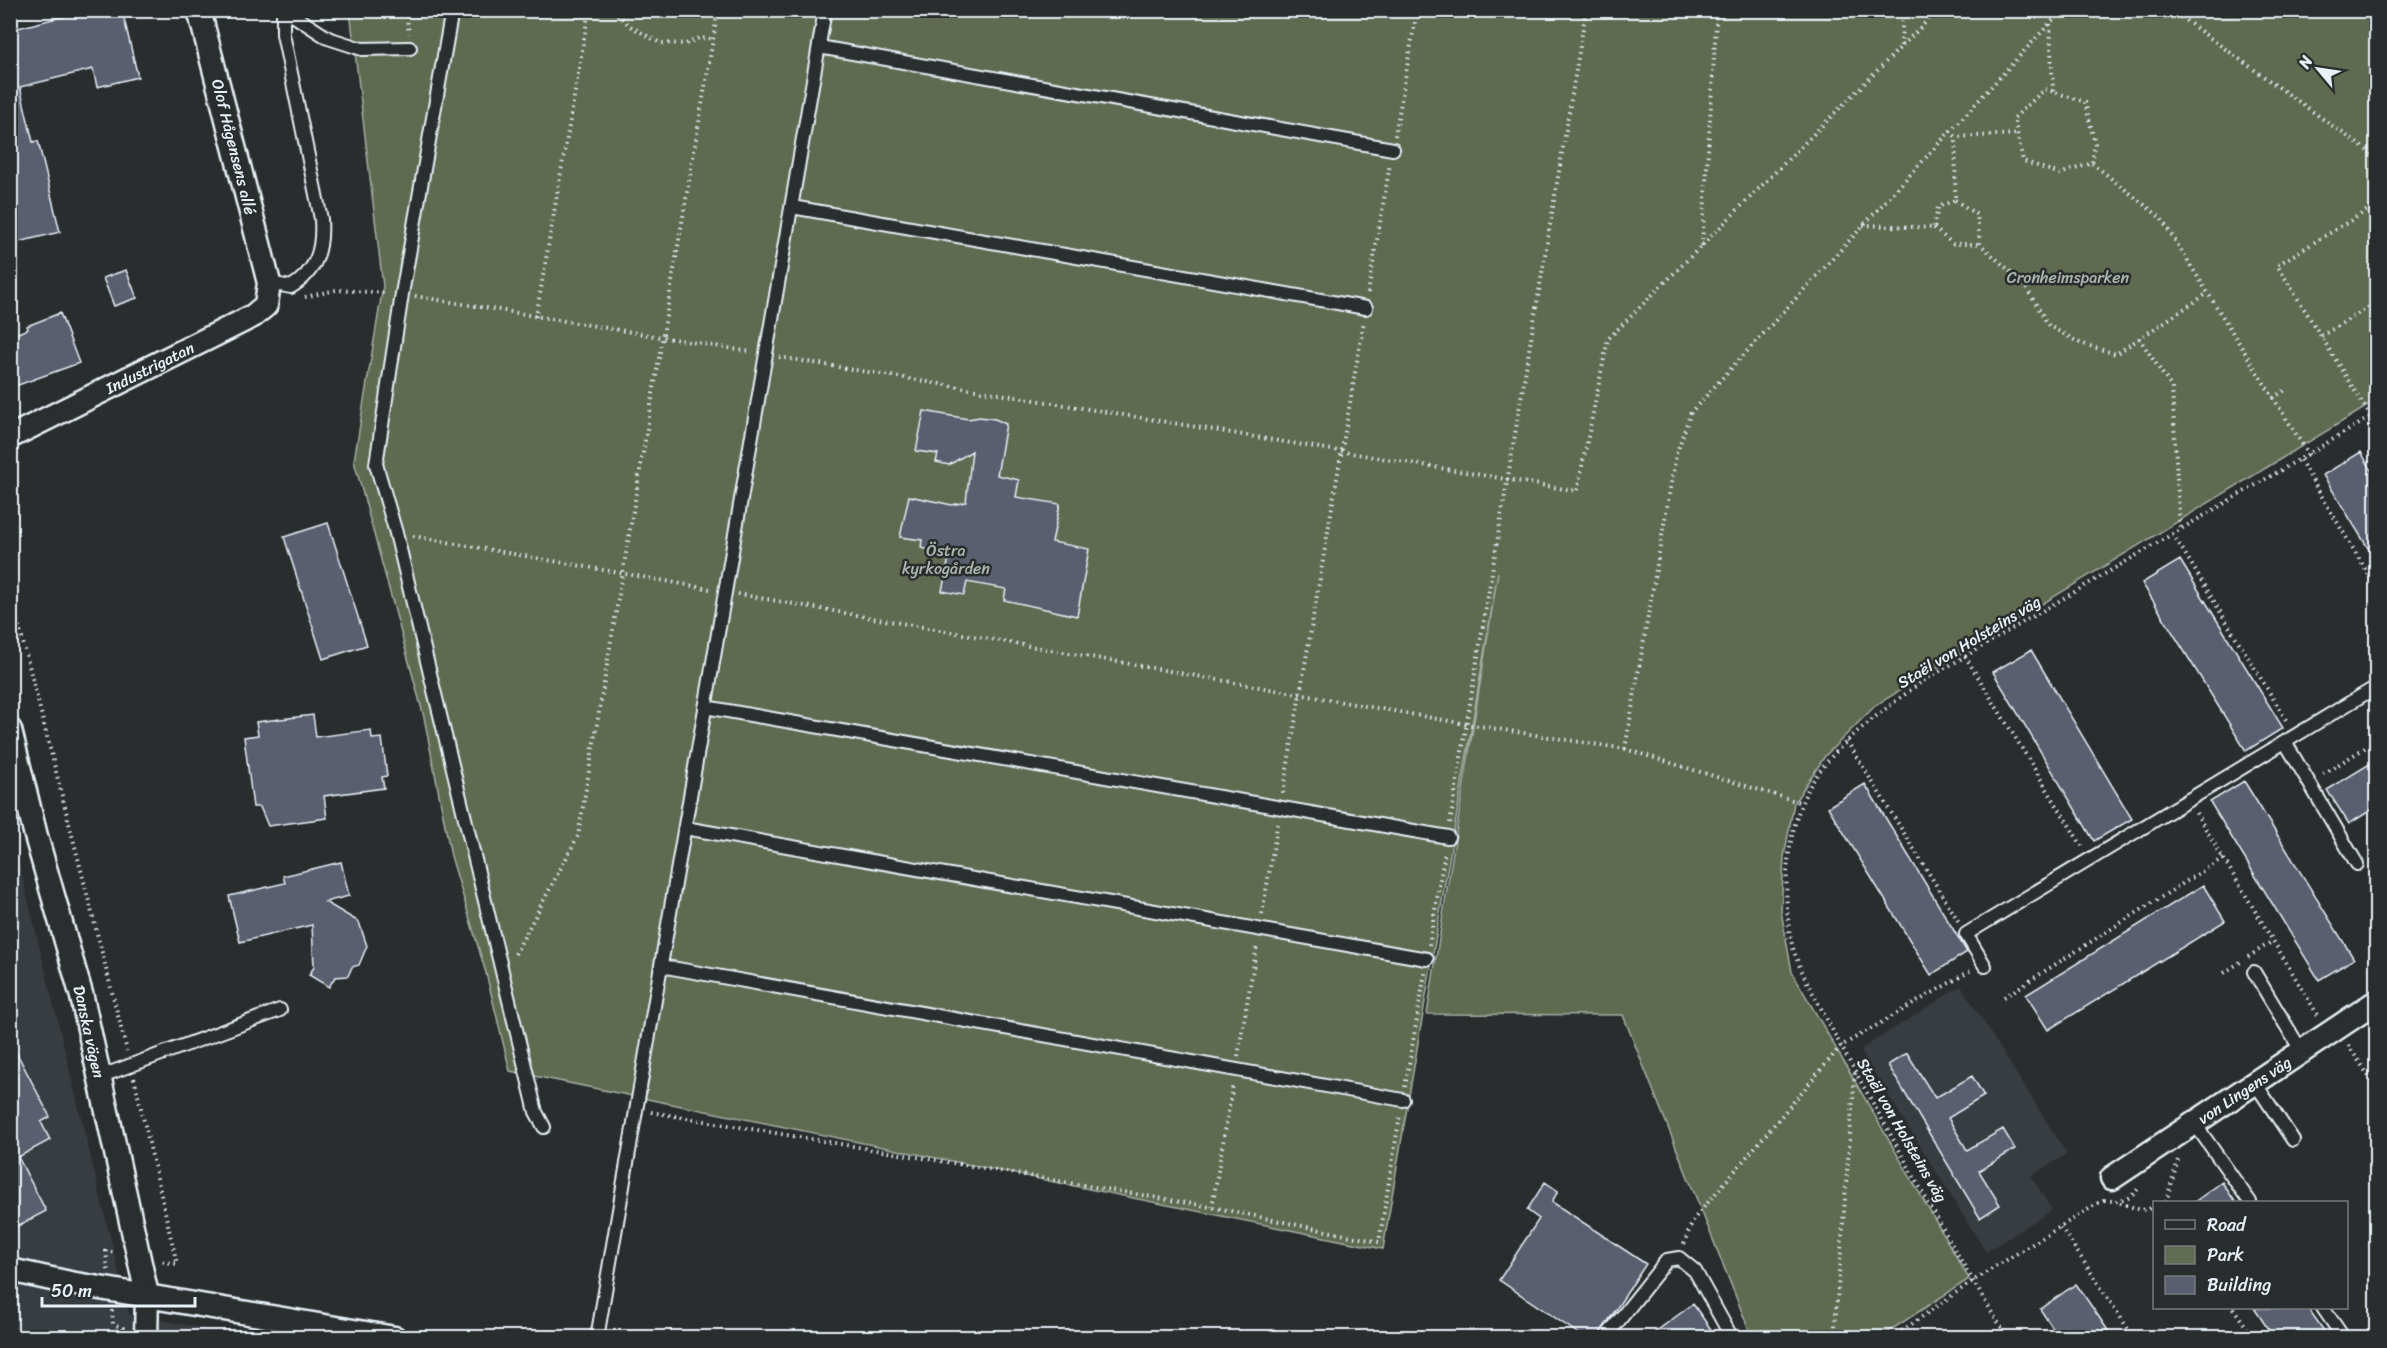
<svg xmlns="http://www.w3.org/2000/svg" width="2387" height="1348" viewBox="0 0 2387 1348" font-family="Sriracha,sans-serif">
<style>
.built{fill:#383c42}
.green{fill:#606b51;stroke:#a4aea4;stroke-width:1.5}
.building{fill:#5a5f70;stroke:#e8f1f8;stroke-width:1.5}
.lines{fill:none;stroke-linecap:round;stroke-linejoin:round}
.lane-casing{stroke:#e8f1f8;stroke-width:16}
.street-casing{stroke:#e8f1f8;stroke-width:27}
.path{stroke:#e8f1f8;stroke-width:4;stroke-dasharray:1.5 4.5;stroke-linecap:butt}
.lane{stroke:#2a2d2e;stroke-width:12}
.street{stroke:#2a2d2e;stroke-width:22}
.labels{text-anchor:middle;dominant-baseline:central;stroke-width:5;stroke-linejoin:round;paint-order:stroke}
.street-label{font-size:16px;fill:#e8f1f8;stroke:#2a2d2e}
.park-label{font-size:16px;fill:#abb5ad;stroke:#2a2d2e}
</style>
<rect width="100%" height="100%" fill="#2a2d2e"/>
<filter id="ink" filterUnits="userSpaceOnUse"><feTurbulence type="fractalNoise" baseFrequency=".0167" numOctaves="2"/><feDisplacementMap in="SourceGraphic" scale="12" xChannelSelector="R" yChannelSelector="G"/><feConvolveMatrix kernelMatrix="1 2 1 2 8 2 1 2 1" color-interpolation-filters="sRGB"/></filter>
<g filter="url(#ink)">
<path class="built" d="M10 826 129 1314 252 1337H11Z
M1961 986 2067 1154 2031 1176 2052 1210 1986 1252 1860 1050Z"/>
<path class="green" d="M350 11H2376V401L1876 705 1825 756 1794 803 1784 857 1781 911 1792 972 1969 1279 1880 1337H1752L1623 1015 1427 1014 1498 572 1383 1249 510 1071 486 973 451 856 424 717 354 461 383 286Z"/>
<path class="building" d="M63 10H122L138 77 97 87 93 69 20 87 33 142 38 141 60 232 10 244V30L65 16Z
M126 270 137 298 114 306 103 278Z
M60 313 79 363 10 388V336L28 329 27 326Z
M924 411 968 419 980 417 995 419 1006 424 997 475 1019 480 1016 497 1060 504 1052 542 1089 549 1077 616 1004 600 1006 589 967 582 964 595 942 591 950 554 921 548 922 540 900 537 909 496 952 505 966 502 972 451 949 465 936 462 938 454 916 451Z
M2361 452 2376 478V561L2323 475Z
M328 523 367 645 323 659 284 537Z
M2180 560 2283 728 2246 751 2142 583Z
M2031 650 2132 819 2094 841 1993 672Z
M313 715 316 737 371 730 372 739 382 738 387 776 382 777 384 788 324 796 327 818 268 826 260 807H253L244 737 258 735 256 722Z
M2376 760V807L2349 824 2327 790Z
M2244 781 2354 959 2319 980 2210 802Z
M1865 784 1967 952 1931 975 1828 807Z
M341 862 349 896 325 902 359 922 367 946 359 965 352 967 348 976 335 977 329 987 309 975 314 967 312 925 240 942 229 896 285 883 283 876Z
M2203 885 2225 921 2048 1030 2026 995Z
M10 1040 50 1117 41 1122 50 1140 18 1157 46 1211 10 1230Z
M1907 1053 1935 1098 1972 1076 1984 1096 1948 1118 1967 1150 2003 1129 2015 1149 1979 1171 2000 1205 1980 1218 1888 1065Z
M1545 1182 1558 1191 1552 1202 1646 1264 1597 1338H1585L1499 1280 1539 1219 1527 1210Z
M2222 1182 2236 1203H2193Z
M2076 1284 2099 1317 2113 1338H2059L2040 1309Z
M1693 1304 1717 1338H1647Z
M2254 1308H2308L2329 1338H2274Z"/>
<g class="lines">
<defs>
<path id="lane" d="M285 10 328 38 362 49 410 48
M452 10 402 294 376 464 396 533 536 1112 544 1127
M819 47 1393 149
M792 207 1366 308
M269 283 291 287C317 271 323 249 321 219L283 34V10
M705 707 1448 837
M2285 742 2357 864
M685 828 1427 959
M661 966 1403 1100
M1985 966 1966 934 2376 687
M2254 972 2302 1052
M99 1077 280 1010
M2255 1083 2293 1140
M2195 1124 2250 1202
M2323 1308 2341 1334
M597 1338 825 10
M1605 1338 1667 1260 1679 1258 1695 1271 1732 1338"/>
<g id="street">
<path id="s1" d="M10 437 253 316 266 305 269 283 199 10"/>
<path id="s2" d="M10 730 36 836 82 997 147 1295 146 1338"/>
<path id="s3" d="M2112 1178 2376 1002"/>
<path d="M10 1270 70 1283 395 1338"/>
</g>
</defs>
<use href="#lane" class="lane-casing"/>
<use href="#street" class="street-casing"/>
<path class="path" d="M406 10 409 34
M613 10 630 26 660 43 686 44 699 38 713 39
M2171 10 2376 157
M2050 24 2053 92
M1901 46 1903 10
M2045 89 2085 102 2095 144 2092 163 2060 174 2023 161 2014 118Z
M1950 131 1956 137 2017 134
M1395 136 1417 10
M2092 163 2161 218 2309 455
M1955 200 1977 215 1980 244 2024 284 2049 326 2080 343 2116 354 2208 293
M1863 225 1934 228 1938 207 1955 200 1956 137
M1934 228 1953 244H1980
M1702 246 1717 10
M1368 293 1390 164
M415 296 751 352
M305 297 336 290 387 293
M536 317 589 10
M2321 336 2376 303
M2139 338 2172 388 2180 530
M779 357 1577 491 1608 339 1938 10
M2273 398 2287 389
M2371 417 2277 265 2376 205
M2300 460 2376 587
M2173 534 2288 723
M413 536 710 589
M10 591 127 1051
M738 594 1466 724 1625 749 1802 803
M1965 656 2082 846
M1847 741 1959 922
M1625 749 1676 455 1691 412 2062 10
M2323 774 2376 741
M1283 793 1364 321
M2196 813 2319 1017
M1450 823 1586 10
M1262 914 1278 821
M1429 945 1445 851
M515 954 578 836 718 10
M2248 957 2273 941
M2224 973 2242 961
M2004 997 2223 858
M2348 1045 2376 1087
M1238 1056 1257 945
M134 1078 177 1264 159 1261
M1405 1087 1425 973
M651 1112 1212 1207 1379 1242 1400 1115
M2104 1200C2121 1203 2131 1200 2140 1186
M2166 1202 2178 1160
M2120 1203 2141 1210 2154 1208
M1212 1207 1233 1084
M2061 1227 2134 1338
M1684 1244 1693 1220 1841 1046 1970 971
M108 1270 106 1251 116 1253
M2233 1308 2254 1338
M112 1310 113 1324 123 1328 124 1332
M1834 1338 1855 1072
M1892 1338 1974 1280 2105 1199
M2008 1338C1960 1263 1918 1183 1874 1105 1857 1075 1840 1045 1824 1014 1811 989 1795 963 1790 935 1783 891 1786 846 1801 805 1820 753 1878 715 1920 683L2376 414"/>
<use href="#lane" class="lane"/>
<use href="#street" class="street"/>
</g>
</g>
<g class="labels">
<g class="street-label">
<text transform="translate(234 147) rotate(76)">Olof Hågensens allé</text>
<text stroke="none"><textPath href="#s1" startOffset="156">Industrigatan</textPath></text>
<text transform="translate(1969 642) rotate(-31)">Staël von Holsteins väg</text>
<text stroke="none"><textPath href="#s2" startOffset="312">Danska vägen</textPath></text>
<text stroke="none"><textPath href="#s3" startOffset="159">von Lingens väg</textPath></text>
<text transform="translate(1902 1130) rotate(60)">Staël von Holsteins väg</text>
</g>
<g class="park-label">
<text x="2068" y="277">Cronheimsparken</text>
<text x="946" y="550">Östra<tspan x="946" dy="18">kyrkogården</tspan></text>
</g>
</g>
<rect width="2387" height="1348" fill="none" stroke="#2a2d2e" stroke-width="36"/>
<rect x="18" y="18" width="2351" height="1312" fill="none" stroke="#e8f1f8" stroke-width="2" filter="url(#ink)"/>
<rect x="2153" y="1201" width="195" height="108" fill="#2a2d2e" stroke="#767b7f" stroke-width="1.5"/>
<rect x="2165" y="1220" width="30" height="9" fill="#2a2d2e" stroke="#767b7f" stroke-width="1.5"/>
<text x="2207" y="1231" font-size="18" fill="#e8f1f8">Road</text>
<rect x="2165" y="1246" width="30" height="18" fill="#606b51" stroke="#767b7f" stroke-width="1.5"/>
<text x="2207" y="1261" font-size="18" fill="#e8f1f8">Park</text>
<rect x="2165" y="1276" width="30" height="18" fill="#5a5f70" stroke="#767b7f" stroke-width="1.5"/>
<text x="2207" y="1291" font-size="18" fill="#e8f1f8">Building</text>
<g transform="translate(2318 69) rotate(299)" stroke="#2a2d2e" stroke-width="4.5" paint-order="stroke">
<path d="M0-4.5L10 22L0 15L-10 22Z" fill="#e8f1f8"/>
<text y="-9" font-size="16" font-weight="bold" text-anchor="middle" fill="#e8f1f8">N</text>
</g>
<path d="M42 1297v9h153v-9" fill="none" stroke="#e8f1f8" stroke-width="3"/>
<text x="51" y="1297" font-size="18" fill="#e8f1f8" stroke="#2a2d2e" stroke-width="4.5" paint-order="stroke">50 m</text>
</svg>
